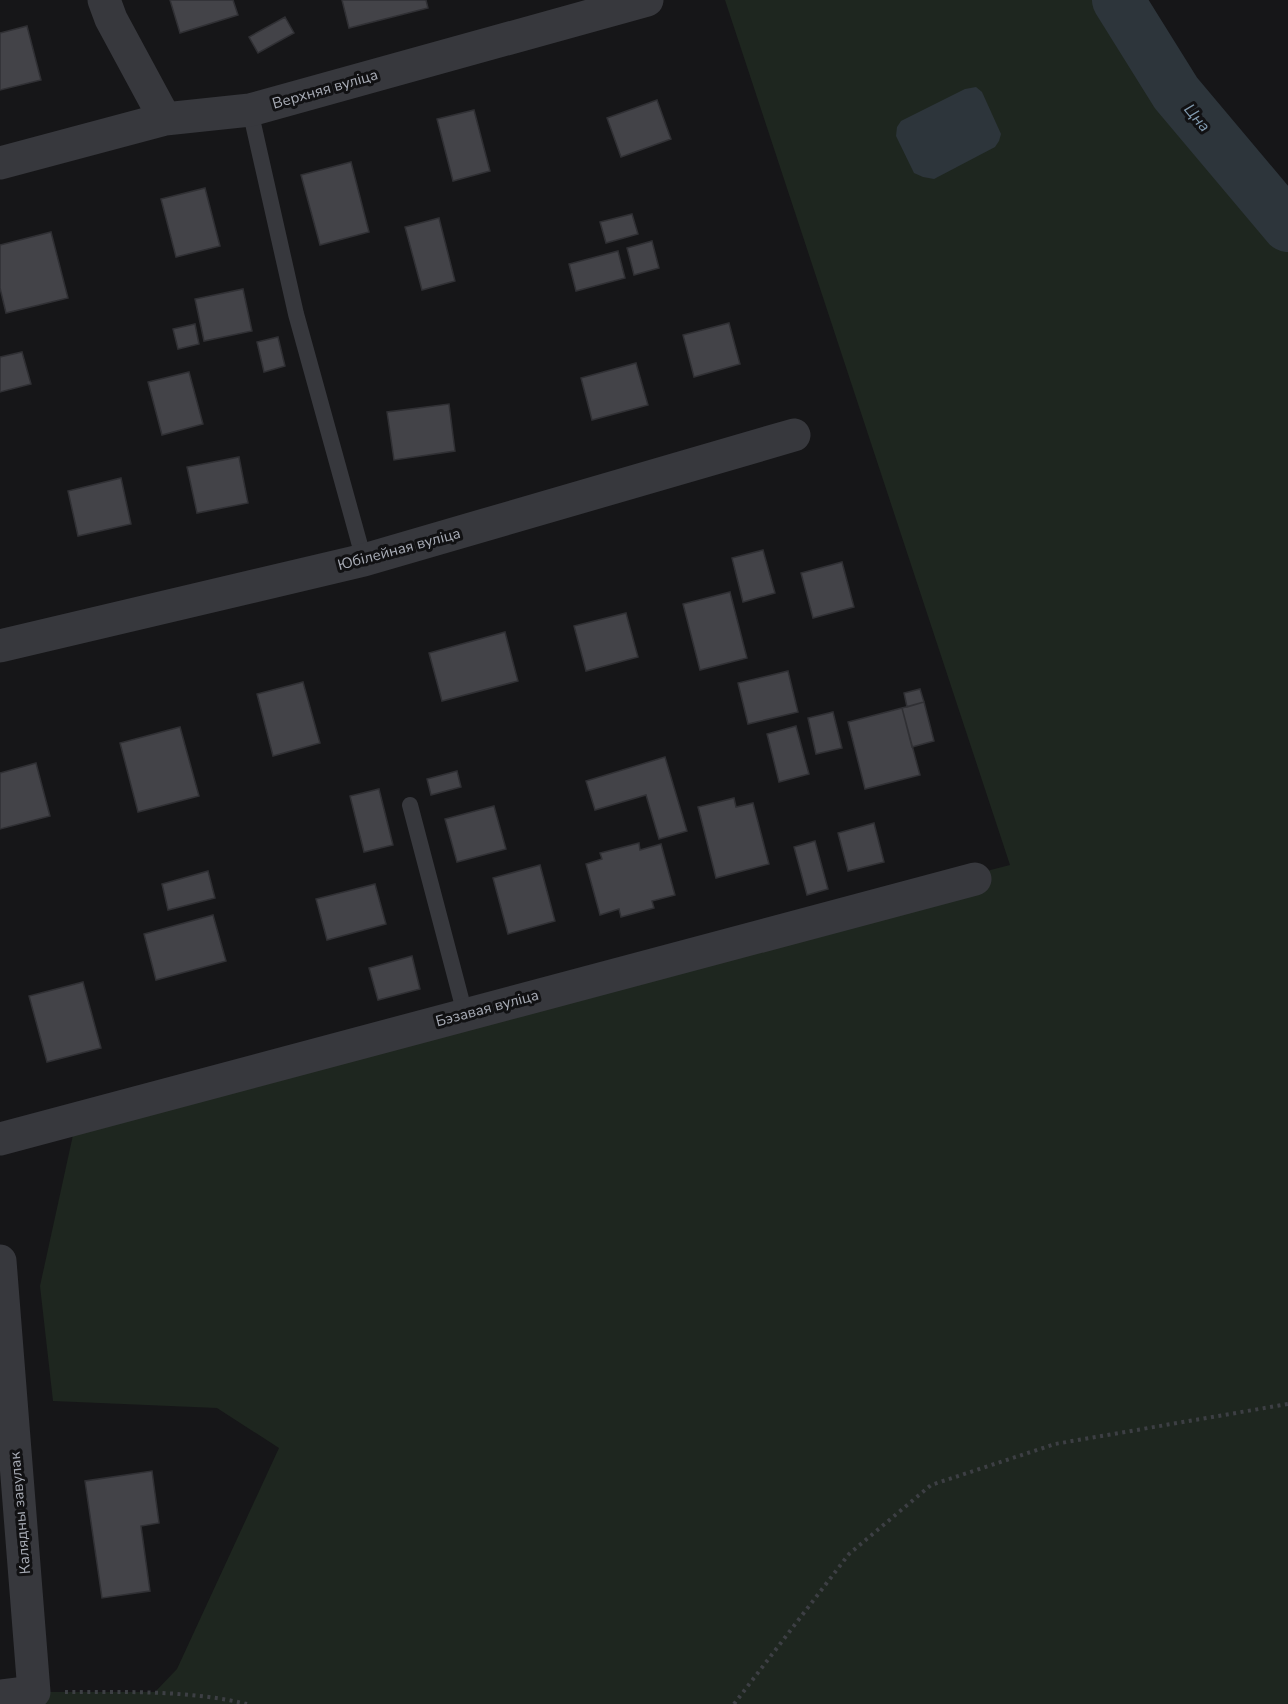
<svg xmlns="http://www.w3.org/2000/svg" width="1288" height="1704" viewBox="0 0 1288 1704" font-family="'Nunito Sans',sans-serif">
<style>
.green{fill:#1e261f}
.water{fill:#2d353b}
.lines{fill:none;stroke-linecap:round;stroke-linejoin:round}
.river{stroke:#2d353b;stroke-width:52}
.building{fill:#434348;stroke:#303034;stroke-width:1.5}
.path{stroke:#3d3f44;stroke-width:4;stroke-dasharray:3 4.5;stroke-linecap:butt}
.lane{stroke:#37383d;stroke-width:16}
.street{stroke:#37383d;stroke-width:33}
.labels{text-anchor:middle;dominant-baseline:central;stroke-width:6;stroke-linejoin:round;paint-order:stroke}
.street-label{font-size:15px;fill:#a9adb7;stroke:#111113}
.water-label{font-size:16px;font-style:italic;fill:#829bb0;stroke:#111113}
</style>
<rect width="100%" height="100%" fill="#161618"/>
<path class="green" d="M725 0H1118L1176 93 1288 226V1704H0L34 1692H155L177 1669 279 1448 217 1408 53 1401 40 1286 80 1103 1010 865Z"/>
<path class="water" d="M976 87 982 92 1001 134 999 141 995 147 934 179 923 177 914 173 896 136 897 127 901 121 965 89Z"/>
<g class="lines">
<path class="river" d="M1118 0 1176 93 1288 226"/>
</g>
<path class="building" d="M170 0H233L238 15 180 33Z
M342 0H426L428 8 349 28Z
M285 17 294 33 258 53 249 37Z
M27 26 41 80 0 90V33Z
M657 100 671 139 621 157 607 118Z
M474 110 490 171 453 181 437 119Z
M351 162 369 232 320 245 301 175Z
M205 188 220 246 176 257 161 199Z
M632 214 638 234 606 243 600 222Z
M439 218 455 281 422 290 405 227Z
M51 232 68 298 6 313 0 288V245Z
M652 241 659 268 634 275 627 248Z
M618 251 625 278 576 291 569 264Z
M243 289 252 331 204 341 195 299Z
M729 323 740 364 694 377 683 335Z
M195 324 199 344 178 349 173 329Z
M278 337 285 366 264 372 257 342Z
M22 352 31 384 0 392V357Z
M636 363 648 405 592 420 581 378Z
M189 372 203 424 162 435 148 382Z
M449 404 455 451 394 460 387 412Z
M239 457 248 503 197 513 187 467Z
M121 478 131 524 78 536 68 491Z
M763 550 775 593 743 602 732 558Z
M842 562 854 607 813 618 801 573Z
M730 592 747 658 700 670 683 604Z
M626 613 638 657 586 671 574 626Z
M505 632 518 681 442 701 429 653Z
M788 671 798 712 748 724 738 683Z
M303 682 320 743 273 756 257 694Z
M920 689 924 702 907 707 904 693Z
M924 702 934 741 912 747 902 708Z
M902 708 920 775 865 789 848 722Z
M833 712 842 748 816 754 808 718Z
M796 726 809 774 779 782 767 734Z
M180 727 199 796 138 812 120 743Z
M665 757 687 831 659 839 646 795 595 810 586 781Z
M36 763 50 816 0 829V773Z
M457 771 461 787 431 795 427 779Z
M379 789 393 845 364 852 350 796Z
M734 798 736 807 753 803 769 864 716 878 698 807Z
M494 806 506 849 457 862 445 819Z
M874 823 884 862 848 871 838 833Z
M815 841 828 889 807 895 794 847Z
M639 843 640 850 661 844 675 895 652 901 654 908 621 917 619 909 600 915 586 864 602 859 600 853Z
M540 865 555 921 508 934 493 878Z
M208 871 215 898 168 910 162 884Z
M375 884 386 924 327 940 316 899Z
M213 915 226 961 156 980 144 934Z
M412 956 420 989 378 1000 369 968Z
M83 982 101 1048 47 1062 29 996Z
M152 1471 159 1523 141 1526 150 1591 102 1598 85 1481Z"/>
<g class="lines">
<path class="path" d="M65 1692C124 1692 189 1690 247 1704
M734 1704 849 1554 931 1485 1055 1444 1288 1404"/>
<path class="lane" d="M250 110 296 314 364 560
M410 805 465 1014"/>
<path class="street" d="M104 0 111 19 165 119
M0 163 165 119 250 110 647 0
M0 646 364 560 794 435
M0 1139 975 879
M0 1261 34 1692 0 1696"/>
</g>
<g class="labels">
<g class="street-label">
<text transform="translate(325 89) rotate(-16)">Верхняя вуліца</text>
<text transform="translate(399 549) rotate(-15)">Юбілейная вуліца</text>
<text transform="translate(487 1008) rotate(-15)">Бэзавая вуліца</text>
<text transform="translate(20 1513) rotate(-95)">Калядны завулак</text>
</g>
<g class="water-label">
<text transform="translate(1197 118) rotate(50)">Цна</text>
</g>
</g>
</svg>
